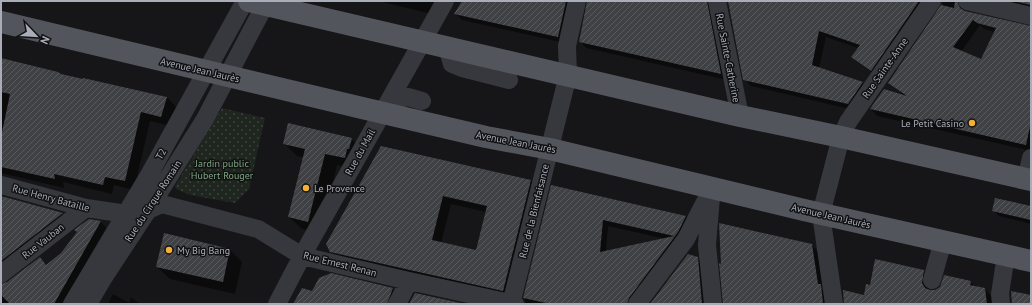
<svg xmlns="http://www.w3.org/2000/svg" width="1032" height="305" viewBox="0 0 1032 305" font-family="'PT Sans',sans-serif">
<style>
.park{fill:url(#park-dots)}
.shadow{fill:#0007;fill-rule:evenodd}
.building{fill:url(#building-hatch);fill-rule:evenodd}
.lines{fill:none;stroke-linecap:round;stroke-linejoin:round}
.minor{stroke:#37383d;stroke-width:18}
.major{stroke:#53555c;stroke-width:22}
.poi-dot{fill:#f2b134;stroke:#111113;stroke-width:1.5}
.labels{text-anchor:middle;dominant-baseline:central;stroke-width:3;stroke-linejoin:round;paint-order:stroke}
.street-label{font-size:10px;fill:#a8adb8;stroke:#111113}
.poi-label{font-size:10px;fill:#a8adb8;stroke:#111113;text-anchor:start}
.park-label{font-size:10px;fill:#7fa381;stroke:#111113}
</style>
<defs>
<pattern id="park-dots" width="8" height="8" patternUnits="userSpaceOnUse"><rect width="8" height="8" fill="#1e261f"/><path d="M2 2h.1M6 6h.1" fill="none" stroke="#3c433d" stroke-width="1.8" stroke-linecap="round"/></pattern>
<pattern id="building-hatch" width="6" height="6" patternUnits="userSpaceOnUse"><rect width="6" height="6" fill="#404145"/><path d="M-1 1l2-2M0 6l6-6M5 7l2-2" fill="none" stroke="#595a5e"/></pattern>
</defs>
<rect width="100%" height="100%" fill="#161618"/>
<path class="park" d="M222 108 265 118 249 189 235 203 190 195 176 189 175 186Z"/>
<path class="shadow" d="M378 1H444L436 15Z
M463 1H575L565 43 462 20 456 14Z
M588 1H716L727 80 586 48 580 41Z
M729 1H930L878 77 859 63 852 57 858 48 826 37 819 68 863 83 869 89 854 110 751 86 744 79Z
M943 1H966L963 6V12L1031 27V151L877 116 871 109 884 90 906 97 889 83 942 7ZM980 25 984 29 995 32 982 60 961 52Z
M994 1H1031V10Z
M1 59 61 75 167 97 176 107 171 126 150 121 134 190 114 185 112 194 63 182 64 188 1 173Z
M351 139 364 151 357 170 337 165 321 234 302 229 289 217 304 157 297 156 284 143Z
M382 147 531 181 539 189 512 298 340 260 331 251ZM451 204 486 212 477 251 441 243Z
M552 186 686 216 692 222 634 304H526L524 298ZM608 226 666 239 606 251Z
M1 197 62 214 68 219 1 271Z
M1031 207V224L999 216 993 210Z
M89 220 101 222 106 228 63 304H1V285H3L40 258 47 265 61 254Z
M165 234 230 250 242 262 235 294 170 279 157 267Z
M812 245 819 253 829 304H724Z
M697 258 705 266 709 304H651Z
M923 271 931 279 929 291H935L970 282 976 287 985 289 992 297 993 304H845L864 296 870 286Z
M331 275 393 289 399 295 394 304H294L313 292Z
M113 294 129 303 131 298 141 304H108Z"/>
<path class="building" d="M462 1H566L558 37 454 14Z
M587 1H707L721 74 579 42Z
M728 1H919L871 71 851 57 860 45 819 31 812 65 863 82 848 104 743 80Z
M955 1H957L960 8 965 11 1031 26V122L1026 145 870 109 884 89 907 96 888 83 941 5 954 8ZM973 20 977 23 996 28 981 59 953 47Z
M1013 1H1031V5Z
M1 58 58 72 61 74 83 79V78L167 97 161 117 141 112 125 181 105 177 103 185 54 174 55 179 1 167V137L10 94 1 92Z
M288 123 352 138 349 149H347L345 158 325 154 308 222 288 217 305 149 283 144Z
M381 146 531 180 503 291 330 252 326 244ZM443 196 487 206 476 250 432 240Z
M551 185 686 216 678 232 629 298 627 304H551L523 298ZM603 220 674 236 600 252Z
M1 196 63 213 1 261Z
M995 198 1031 206V220L992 211Z
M89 219 101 221 54 304H10L1 295V284L7 282 40 257 46 265 61 253 77 232 74 230Z
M719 223 812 244 818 284H821L823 304H723L719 263 721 264Z
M164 233 230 249 223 282 156 267Z
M688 254 698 257 702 304H650Z
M875 259 924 270 922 283 925 288 930 290H935L940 287 944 275 971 281 970 285 985 288 987 304H844L843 290 864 295 866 284 870 285Z
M331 273 393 288 387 304H293L302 288 312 291 319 278Z
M1011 291 1031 295V304H1012Z
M415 293 465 304H409Z"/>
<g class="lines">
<path class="minor" d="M717 1 740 116
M967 1 1031 16
M447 47 452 64 462 68 509 80
M389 101 408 97 422 101
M1026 179 1031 158
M1 185 86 208 127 214 148 210 162 204 258 229 302 256 409 281 515 304
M711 197 707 245 713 304
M1 274 86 208
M932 280 943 241
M72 304 149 175 245 1
M88 304 104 277 148 210 205 119 267 1
M277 304 302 256 445 1
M397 304 409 281
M511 304 568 75 567 46 577 1
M637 304 686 239 712 188
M834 304 821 214 841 137 848 122 932 1
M1001 304 1000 294 1006 255"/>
<path class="major" d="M249 1 740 116 841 137 1031 180
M1 22 358 107 486 137 550 149 804 210 1031 261"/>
</g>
<g class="poi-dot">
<circle cx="972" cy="123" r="4"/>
<circle cx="306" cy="188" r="4"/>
<circle cx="169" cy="250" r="4"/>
</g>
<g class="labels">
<g class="street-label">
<text transform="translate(728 58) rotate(79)">Rue Sainte-Catherine</text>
<text transform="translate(885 68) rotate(-55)">Rue Sainte-Anne</text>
<text transform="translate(200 70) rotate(13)">Avenue Jean Jaurès</text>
<text transform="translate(516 142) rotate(11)">Avenue Jean Jaurès</text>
<text transform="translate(360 152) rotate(-61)">Rue du Mail</text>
<text transform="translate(161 154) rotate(-60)">T2</text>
<text transform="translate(51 198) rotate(15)">Rue Henry Bataille</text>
<text transform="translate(153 201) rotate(-57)">Rue du Cirque Romain</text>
<text transform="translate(534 211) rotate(-76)">Rue de la Bienfaisance</text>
<text transform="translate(831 216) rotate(13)">Avenue Jean Jaurès</text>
<text transform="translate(43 241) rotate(-38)">Rue Vauban</text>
<text transform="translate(340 264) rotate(14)">Rue Ernest Renan</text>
</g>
<g class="poi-label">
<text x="964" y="123" text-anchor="end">Le Petit Casino</text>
<text x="314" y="188">Le Provence</text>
<text x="177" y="250">My Big Bang</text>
</g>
<g class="park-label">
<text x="222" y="163">Jardin public<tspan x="222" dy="12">Hubert Rouger</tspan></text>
</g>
</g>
<rect width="1032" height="305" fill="none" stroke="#a8adb8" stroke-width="4"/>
<g transform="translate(36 36) rotate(115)" stroke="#111113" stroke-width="3" paint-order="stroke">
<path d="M0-3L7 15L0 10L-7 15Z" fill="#a8adb8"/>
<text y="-6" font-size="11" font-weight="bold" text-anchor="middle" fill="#a8adb8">N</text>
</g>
</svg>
